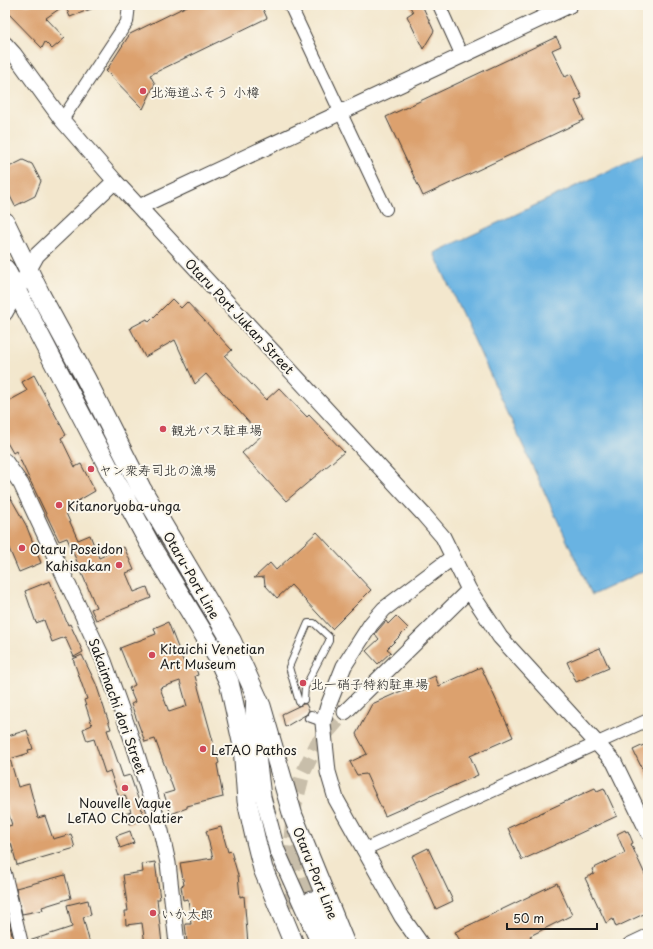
<svg xmlns="http://www.w3.org/2000/svg" width="653" height="949" viewBox="0 0 653 949" font-family="'Playpen Sans','Klee One',sans-serif">
<style>
.water{fill:#69b3e2;stroke:#42687f}
.building{fill:#dca16e;fill-rule:evenodd}
.lines{fill:none;stroke-linecap:round;stroke-linejoin:round}
.tertiary-tunnel{stroke:#c8beaa;stroke-width:15;stroke-dasharray:15 8;stroke-linecap:butt}
.service-casing{stroke:#3c3a37;stroke-width:8}
.minor-casing{stroke:#3c3a37;stroke-width:14}
.tertiary-casing{stroke:#3c3a37;stroke-width:17}
.primary-casing{stroke:#3c3a37;stroke-width:21}
.service{stroke:#fff;stroke-width:6}
.minor{stroke:#fff;stroke-width:12}
.tertiary{stroke:#fff;stroke-width:15}
.primary{stroke:#fff;stroke-width:19}
.poi-dot{fill:#d1495b;stroke:#fbf7ec;stroke-width:1.5}
.labels{text-anchor:middle;dominant-baseline:central;stroke-width:4;stroke-linejoin:round;paint-order:stroke}
.poi-label{font-size:13px;fill:#1c1c1c;stroke:#fbf7ec;text-anchor:start}
.street-label{font-size:13px;fill:#1c1c1c;stroke:#fbf7ec}
</style>
<rect width="100%" height="100%" fill="#fbf7ec"/>
<filter id="ink" filterUnits="userSpaceOnUse"><feTurbulence type="fractalNoise" baseFrequency=".025" numOctaves="2"/><feDisplacementMap in="SourceGraphic" scale="8" xChannelSelector="R" yChannelSelector="G"/><feConvolveMatrix kernelMatrix="1 2 1 2 8 2 1 2 1" color-interpolation-filters="sRGB"/></filter>
<filter id="wash" filterUnits="userSpaceOnUse"><feTurbulence type="fractalNoise" baseFrequency=".012" numOctaves="4" result="noise"/><feDisplacementMap in="SourceGraphic" scale="16" xChannelSelector="R" yChannelSelector="G"/><feGaussianBlur stdDeviation="0.9" result="paint"/><feColorMatrix in="noise" values="0 0 0 0 0 0 0 0 0 0 0 0 0 0 0 0 0 1.4 0 .05"/><feComposite in="paint" operator="in"/></filter>
<g filter="url(#wash)">
<rect width="100%" height="100%" fill="#f3e7cd"/>
<path class="water" d="M648 152V569L592 595 434 253Z"/>
<g id="blocks">
<path class="building" d="M5 5H99V6L70 17 65 5 46 18 65 38 52 49 45 42 42 48 5 10Z
M189 5H261L267 18 150 75 155 84 143 109 106 71 130 34Z
M409 5H422L434 31 423 49 407 16 413 12Z
M556 37 561 46 552 50 565 77 571 74 582 98 575 101 584 120 423 196 386 117Z
M23 160 32 164 41 181 35 196 15 206 5 186V169Z
M172 299 181 308 187 302 232 350 225 356 266 400 279 388 307 417 309 415 344 452 286 501 242 453 261 436 206 374 195 384 175 340 145 357 130 328 147 319 149 322Z
M34 375 66 435 61 438 75 467 81 464 95 491 76 502 79 507 66 513 78 540 90 535 99 558 124 547 134 570 126 573 134 592 147 587 151 598 96 620 91 609 96 607 67 538 59 541 16 451 13 453 5 439V403L27 391 22 382Z
M5 488 26 525 41 563 19 572 8 546 5 547Z
M317 532 371 590 332 629 291 585 277 598 265 585 264 577 254 578 270 563 276 570Z
M50 581 68 625 70 624 83 652 74 657 65 637 52 642 44 620 36 623 25 591Z
M396 616 408 628 387 649 391 652 378 664 366 651 379 639 375 634 378 630 386 621 388 624Z
M168 622 186 668 195 665 198 675 195 676 219 763 217 764 223 797 187 806V808L171 814 164 794 174 791 155 739 145 742 131 704 135 702 129 688 135 685 120 648 156 634 154 628ZM180 681 187 706 169 712 160 688Z
M600 648 609 668 576 682 567 662Z
M82 655 96 684 111 729 107 730 123 777 130 775 145 819 129 824 125 814 131 812 125 795 119 797 110 771 105 773 94 739 87 741 83 729 92 725 84 700 87 699 73 659Z
M481 667 513 737 470 756 478 775 385 816 366 774 357 775 350 762 367 754 356 734 372 704 435 676 439 686Z
M303 704H306L309 710 307 714 285 727 282 714Z
M27 730 33 749 28 750 29 753 10 759 18 787 29 784 38 818 45 816 53 839 71 834 75 848 17 865 11 843 5 845V827L12 825 5 803V737Z
M648 743V781L633 750Z
M595 788 597 791 604 788 617 816 522 860 508 828Z
M221 827 228 852 231 851 238 875 240 897 244 896 248 944H191V942H187L185 924H191L188 899 183 900 181 886 184 885 180 863 213 858 206 831Z
M625 830 626 832 628 831 633 843 631 844 648 881V912L616 927 613 919 606 923 585 878 594 874 592 869 625 853 617 834Z
M130 831 134 843 120 848 116 836Z
M428 848 453 901 436 909 412 856Z
M155 862 160 899H157L162 944H145L142 923 126 925 125 911H128L123 875 143 872 142 864Z
M65 875 71 898 42 907 43 910 22 914 16 888Z
M557 883 572 915 530 936 534 944H462L455 932Z
M88 900 91 915 83 917 90 944H29V941L72 927 67 905Z
M5 915H7L14 942 6 944Z"/>
</g>
</g>
<g filter="url(#ink)">
<use href="#blocks" fill-opacity="0" stroke="#3c3a37" stroke-width="1"/>
<g class="lines">
<path class="tertiary-tunnel" d="M294 856 297 868 311 899
M293 907 288 867 294 809 303 773 317 744 345 712"/>
<defs>
<path id="service" d="M299 702 289 667 308 623H314L329 637V641L305 687 304 700
M311 714 325 718
M308 718 322 723"/>
<path id="minor" d="M290 5 386 209
M439 5 462 56
M62 120 127 22 129 5
M363 850 648 720
M5 873 22 944
M629 944 648 935"/>
<path id="tertiary" d="M5 44 14 54 62 120 115 181 424 515 443 537 469 590 500 637 614 762 648 832
M139 207 570 5
M5 313 37 255 115 181
M5 461 21 484 104 661 134 745 161 831 168 863 177 944
M254 692 253 713 263 797 277 850 319 944
M345 712 469 590
M311 899 330 944
M421 944 402 917 336 799 328 772 323 723 328 706 344 666 371 624 384 609 453 557"/>
<path id="primary" d="M5 222 41 296 86 379 141 488 231 640 247 675 261 706 293 816 345 944
M5 269 113 476 153 550 217 656 229 682 243 746 247 801 255 837 263 869 294 944"/>
</defs>
<use href="#service" class="service-casing"/>
<use href="#minor" class="minor-casing"/>
<use href="#tertiary" class="tertiary-casing"/>
<use href="#primary" class="primary-casing"/>
<use href="#service" class="service"/>
<use href="#minor" class="minor"/>
<use href="#tertiary" class="tertiary"/>
<use href="#primary" class="primary"/>
</g>
</g>
<g class="poi-dot">
<circle cx="143" cy="91" r="4"/>
<circle cx="163" cy="429" r="4"/>
<circle cx="91" cy="469" r="4"/>
<circle cx="59" cy="505" r="4"/>
<circle cx="22" cy="548" r="4"/>
<circle cx="119" cy="565" r="4"/>
<circle cx="152" cy="655" r="4"/>
<circle cx="303" cy="683" r="4"/>
<circle cx="203" cy="749" r="4"/>
<circle cx="125" cy="788" r="4"/>
<circle cx="153" cy="913" r="4"/>
</g>
<g class="labels">
<g class="poi-label">
<text x="151" y="91">北海道ふそう 小樽</text>
<text x="171" y="429">観光バス駐車場</text>
<text x="99" y="469">ヤン衆寿司北の漁場</text>
<text x="67" y="505">Kitanoryoba-unga</text>
<text x="30" y="548">Otaru Poseidon</text>
<text x="111" y="565" text-anchor="end">Kahisakan</text>
<text x="160" y="648">Kitaichi Venetian<tspan x="160" dy="15">Art Museum</tspan></text>
<text x="311" y="683">北一硝子特約駐車場</text>
<text x="211" y="749">LeTAO Pathos</text>
<text x="125" y="802" text-anchor="middle">Nouvelle Vague<tspan x="125" dy="15">LeTAO Chocolatier</tspan></text>
<text x="161" y="913">いか太郎</text>
</g>
<g class="street-label">
<text transform="translate(240 316) rotate(47)">Otaru Port Jukan Street</text>
<text transform="translate(192 575) rotate(60)">Otaru-Port Line</text>
<text transform="translate(118 706) rotate(70)">Sakaimachi dori Street</text>
<text transform="translate(316 873) rotate(68)">Otaru-Port Line</text>
</g>
</g>
<rect width="653" height="949" fill="none" stroke="#fbf7ec" stroke-width="20"/>
<path d="M507 923v6h90v-6" fill="none" stroke="#1c1c1c" stroke-width="2"/>
<text x="513" y="923" font-size="12" fill="#1c1c1c" stroke="#fbf7ec" stroke-width="3" paint-order="stroke">50 m</text>
</svg>
